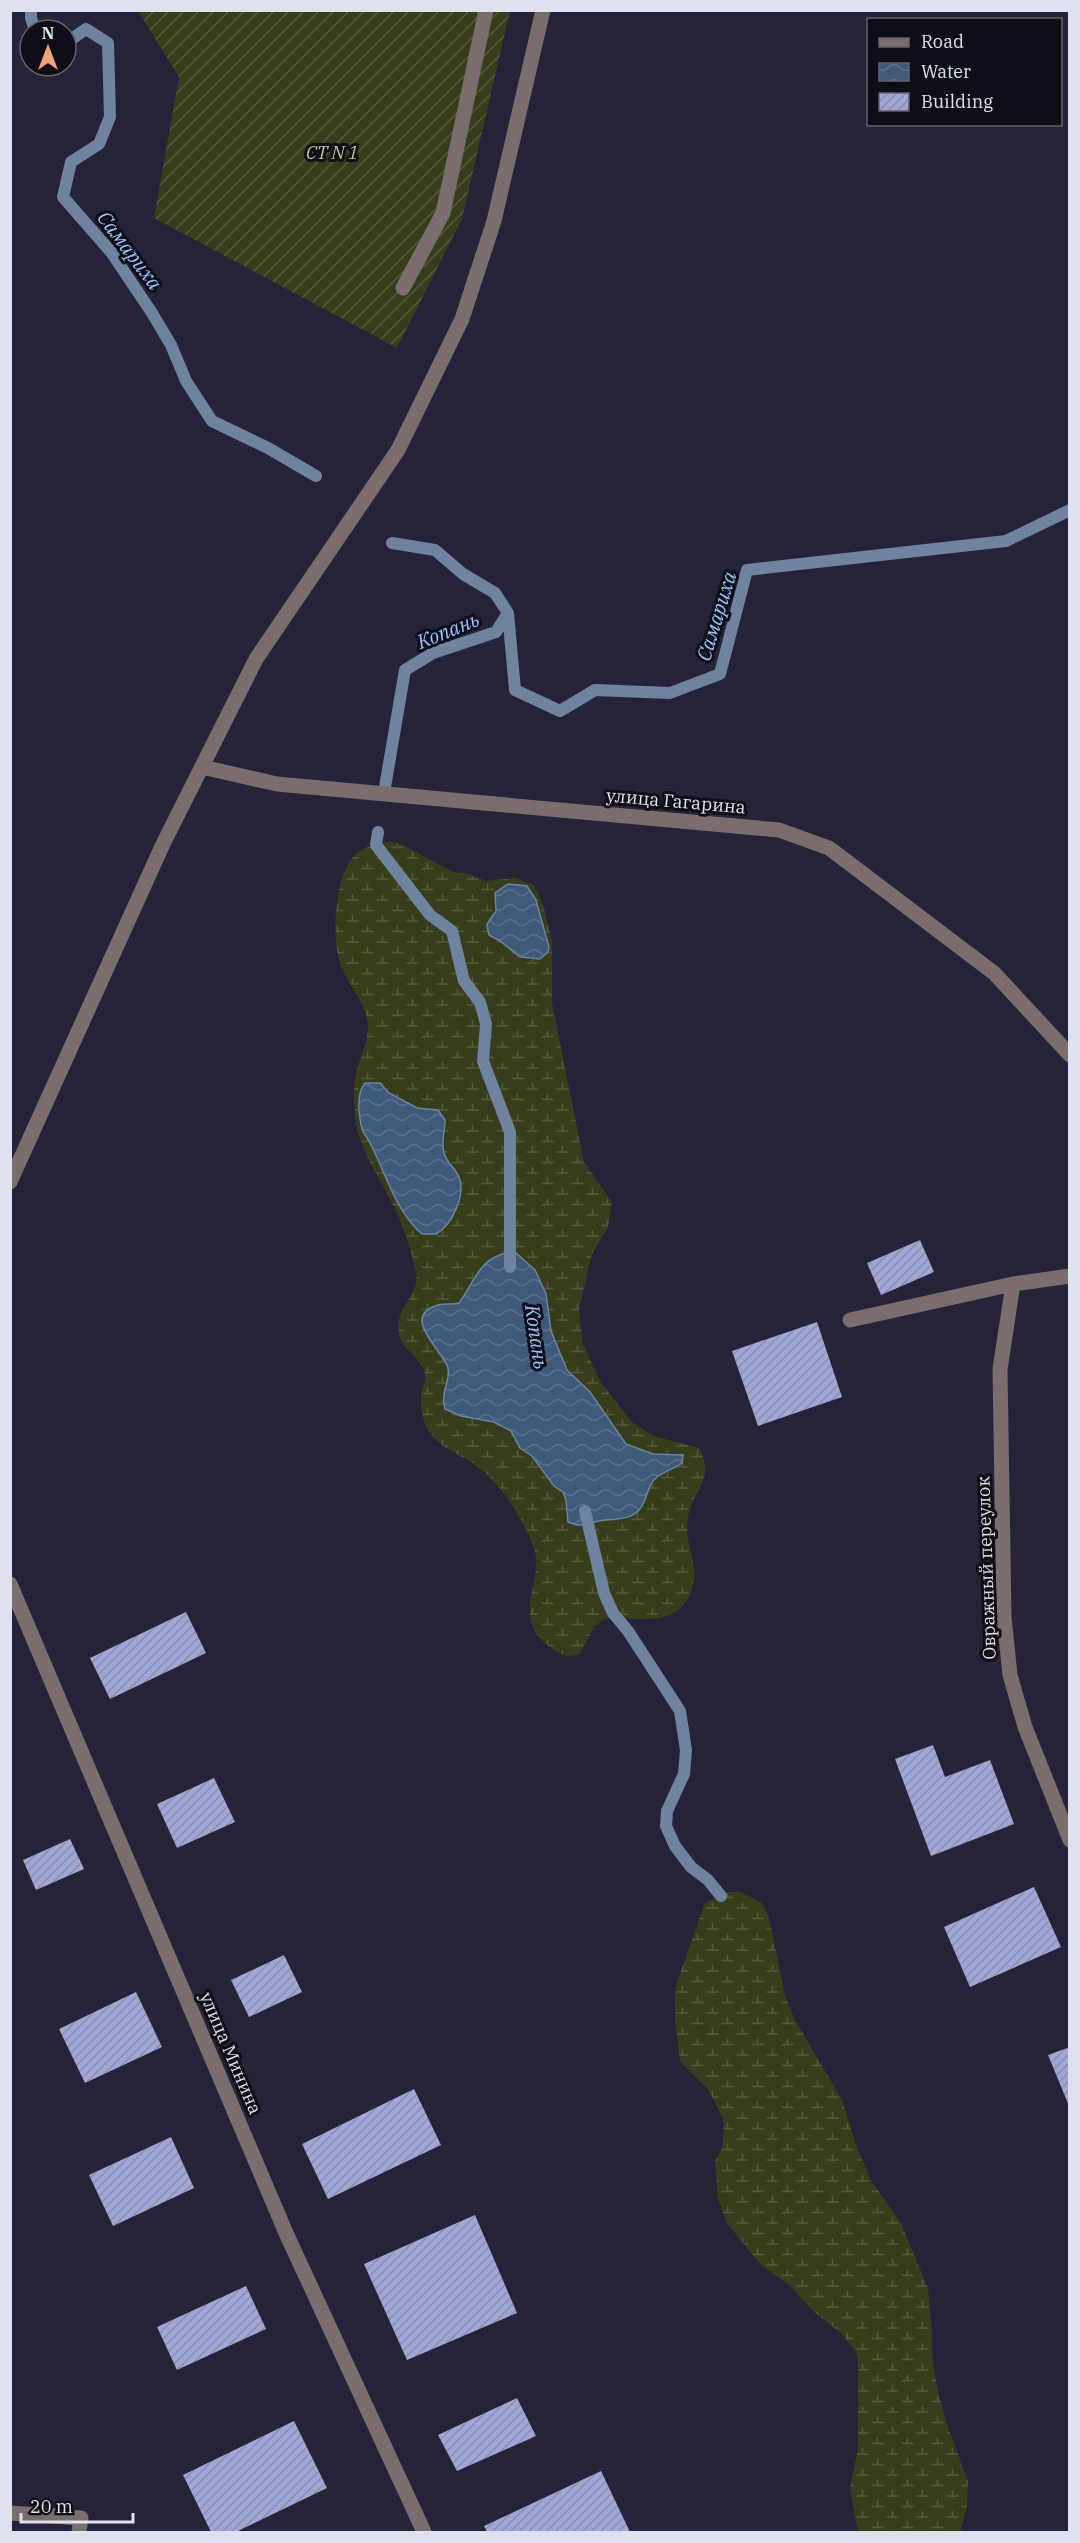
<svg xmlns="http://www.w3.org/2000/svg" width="1080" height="2543" viewBox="0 0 1080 2543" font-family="'IBM Plex Serif',serif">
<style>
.wetland{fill:url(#wetland-marsh);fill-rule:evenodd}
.garden{fill:url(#garden-furrows)}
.water{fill:url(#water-waves);stroke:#6f829e;stroke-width:1.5}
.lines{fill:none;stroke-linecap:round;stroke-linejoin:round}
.stream{stroke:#6f829e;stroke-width:12}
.building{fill:url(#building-hatch)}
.minor{stroke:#7a6d6e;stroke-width:15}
.labels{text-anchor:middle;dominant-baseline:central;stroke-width:6;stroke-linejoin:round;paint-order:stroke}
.park-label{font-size:18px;font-style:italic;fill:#c1d08a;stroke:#0e0e17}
.street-label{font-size:18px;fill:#e0e1ee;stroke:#0e0e17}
.water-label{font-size:20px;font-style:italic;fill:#97c4fc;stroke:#0e0e17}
</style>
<defs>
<pattern id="wetland-marsh" width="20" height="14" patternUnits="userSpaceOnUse" patternTransform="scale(1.5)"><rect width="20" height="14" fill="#363d1b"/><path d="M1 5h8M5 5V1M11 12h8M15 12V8" fill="none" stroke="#53593c"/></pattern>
<pattern id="garden-furrows" width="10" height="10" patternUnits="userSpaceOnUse" patternTransform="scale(1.5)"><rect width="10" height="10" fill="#363d1b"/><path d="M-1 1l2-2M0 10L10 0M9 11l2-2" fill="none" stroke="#53593c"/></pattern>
<pattern id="water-waves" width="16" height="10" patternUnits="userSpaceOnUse" patternTransform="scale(1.5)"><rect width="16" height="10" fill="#3f597b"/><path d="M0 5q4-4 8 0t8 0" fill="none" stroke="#5a718e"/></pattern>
<pattern id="building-hatch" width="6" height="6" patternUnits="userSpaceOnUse" patternTransform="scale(1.5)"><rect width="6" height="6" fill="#a1a6d2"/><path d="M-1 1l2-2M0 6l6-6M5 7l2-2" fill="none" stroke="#8a8eaf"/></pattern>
</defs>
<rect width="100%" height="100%" fill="#242337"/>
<path class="wetland" d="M390 841 403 845 453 872 465 873 486 881 515 878 534 885 543 904 552 941V1003L584 1162 612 1202 608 1227 592 1254 579 1310 583 1344 601 1383 632 1422 653 1436 699 1448C716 1480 694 1487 688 1517 685 1535 691 1550 694 1567 696 1576 693 1585 690 1594 674 1630 634 1616 604 1619L594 1627 580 1654C566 1658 561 1655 550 1647 508 1618 547 1580 533 1545 522 1518 504 1489 482 1470 464 1454 437 1450 426 1426 423 1420 420 1405 421 1398 421 1388 428 1381 424 1370 415 1350 395 1348 399 1321 401 1304 420 1292 416 1273 412 1253 405 1232 397 1213 383 1182 359 1152 355 1117 354 1105 353 1090 355 1079 358 1058 372 1040 367 1018 362 999 348 984 341 966 331 940 334 876 355 855 363 847 378 844 390 841ZM531 891 548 939 531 960C515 956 504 943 489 935 489 919 497 910 495 893ZM385 1087 389 1093 417 1108 438 1110 445 1120 444 1154 460 1180 458 1200 453 1215 441 1231 402 1210 370 1142 363 1132 360 1095ZM494 1255 524 1258 535 1270 546 1294 551 1331 567 1370 590 1392 626 1444 653 1454 675 1453V1469C654 1476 649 1487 642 1507L588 1526 566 1512V1500L563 1492 554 1486 532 1456 520 1448 512 1431 494 1422 461 1416 445 1409 442 1399 449 1369 440 1353 442 1304H459C471 1286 479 1270 494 1255Z
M729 1892H741L762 1903 769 1917 785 1996 794 2018 842 2100 857 2148 872 2182 901 2223 928 2288 932 2331V2358L938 2392 946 2421 968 2481 967 2507 960 2532H858L850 2488 858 2449V2363L856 2352 842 2334 814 2312 788 2284 760 2264 727 2223 718 2200 715 2161 722 2148 724 2133 723 2118 707 2088 680 2061 675 2020V1994L677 1982 705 1903Z"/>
<path class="garden" d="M138 11H510L462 219 397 348 154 218 179 77Z"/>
<path class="water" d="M508 884 527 886 536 900 549 947 548 952 540 959 520 957 500 941 489 935 487 924 496 911 495 893Z
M365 1083H380L389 1093 417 1108 438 1110 445 1120C445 1131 441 1142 444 1153 446 1162 455 1168 459 1177 466 1195 452 1225 436 1234H422C396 1212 386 1174 371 1145 369 1139 364 1135 362 1129 359 1116 356 1094 365 1083Z
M507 1253H516L535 1270 546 1294 551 1331 567 1370 590 1392 626 1444 653 1454 683 1455 682 1463C673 1470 661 1472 654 1480 647 1488 647 1498 642 1506 633 1522 614 1518 599 1521 587 1524 581 1528 568 1522L566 1500 563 1492 554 1486 532 1456 520 1448 511 1431 494 1422 461 1416 445 1409C440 1391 451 1380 448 1368 444 1352 401 1318 435 1306 443 1303 451 1305 459 1303 474 1283 479 1258 507 1253Z"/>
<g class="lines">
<path class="stream" d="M31 10V18L35 30
M66 43 86 29 108 43 110 117 99 144 71 162 63 197 111 252 152 313 171 345 186 381 212 421 268 448 316 476
M392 543 435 550 463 574 495 593 508 613 515 690 560 711 595 690 670 693 720 674 747 570 1006 541 1070 510
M385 787 405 670 433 653 496 632 508 613
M378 832 376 845 430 915 452 931 464 981 480 1002 486 1024 483 1061 510 1132V1267
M585 1511 604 1593 613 1613 628 1631 680 1711 686 1750 684 1774 667 1811 666 1826 675 1846 691 1867 708 1880 721 1896"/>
</g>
<path class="building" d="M920 1240 934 1272 881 1295 867 1263Z
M817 1322 842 1397 758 1426 732 1351Z
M186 1612 206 1653 110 1699 90 1658Z
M933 1745 945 1777 990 1760 1014 1824 931 1856 895 1759Z
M214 1778 235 1822 177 1848 157 1804Z
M70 1839 84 1869 36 1890 23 1860Z
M1034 1887 1061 1947 970 1987 944 1927Z
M284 1955 302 1992 249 2017 231 1980Z
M136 1992 162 2047 85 2083 59 2029Z
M1070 2047V2106H1069L1048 2055Z
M414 2089 441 2145 328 2199 302 2144Z
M171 2137 194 2188 113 2226 89 2175Z
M475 2215 517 2313 407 2360 364 2264Z
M246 2286 266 2329 177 2370 157 2327Z
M517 2398 536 2436 457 2471 438 2435Z
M294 2421 327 2488 236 2532H211L183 2475Z
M601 2471 630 2532H487L484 2526Z"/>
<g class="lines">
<path class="minor" d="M403 288 443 213 486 10
M202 767 277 784 779 830 829 848 994 973 1070 1055
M10 1182 163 844 256 659 398 450 462 319 494 221 543 10
M1013 1284 1000 1369 1004 1617 1010 1675 1025 1727 1070 1840
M850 1320 1013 1284 1070 1276
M10 1584 286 2233 424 2532
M10 2513 81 2518 79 2532"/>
</g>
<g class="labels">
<g class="park-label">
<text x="332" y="152">СТ N 1</text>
</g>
<g class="street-label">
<text transform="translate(676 801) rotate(5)">улица Гагарина</text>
<text transform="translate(986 1568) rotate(-92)">Овражный переулок</text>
<text transform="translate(231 2053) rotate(67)">улица Минина</text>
</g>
<g class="water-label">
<text transform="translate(130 250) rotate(53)">Самариха</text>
<text transform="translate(716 616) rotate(-73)">Самариха</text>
<text transform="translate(448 630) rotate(-22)">Копань</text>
<text transform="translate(537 1337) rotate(82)">Копань</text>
</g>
</g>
<rect width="1080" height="2543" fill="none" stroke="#e0e1ee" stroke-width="24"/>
<rect x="867" y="18" width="195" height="108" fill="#0e0e17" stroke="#62626d" stroke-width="1.5"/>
<rect x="879" y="38" width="30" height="9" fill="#7a6d6e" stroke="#62626d" stroke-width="1.5"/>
<text x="921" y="48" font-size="18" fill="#e0e1ee">Road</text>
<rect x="879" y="63" width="30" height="18" fill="url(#water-waves)" stroke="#62626d" stroke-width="1.5"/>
<text x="921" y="78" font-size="18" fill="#e0e1ee">Water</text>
<rect x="879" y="93" width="30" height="18" fill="url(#building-hatch)" stroke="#62626d" stroke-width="1.5"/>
<text x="921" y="108" font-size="18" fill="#e0e1ee">Building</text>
<g transform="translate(48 48)"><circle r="28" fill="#0e0e17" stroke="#62626d" stroke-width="1.5"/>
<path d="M0-4.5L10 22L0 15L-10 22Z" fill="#f0a27a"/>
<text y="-9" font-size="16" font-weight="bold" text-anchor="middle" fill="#e0e1ee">N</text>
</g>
<path d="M21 2513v9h112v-9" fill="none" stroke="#e0e1ee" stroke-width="3"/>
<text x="30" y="2513" font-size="18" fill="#e0e1ee" stroke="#0e0e17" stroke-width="4.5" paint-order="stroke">20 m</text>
</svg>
